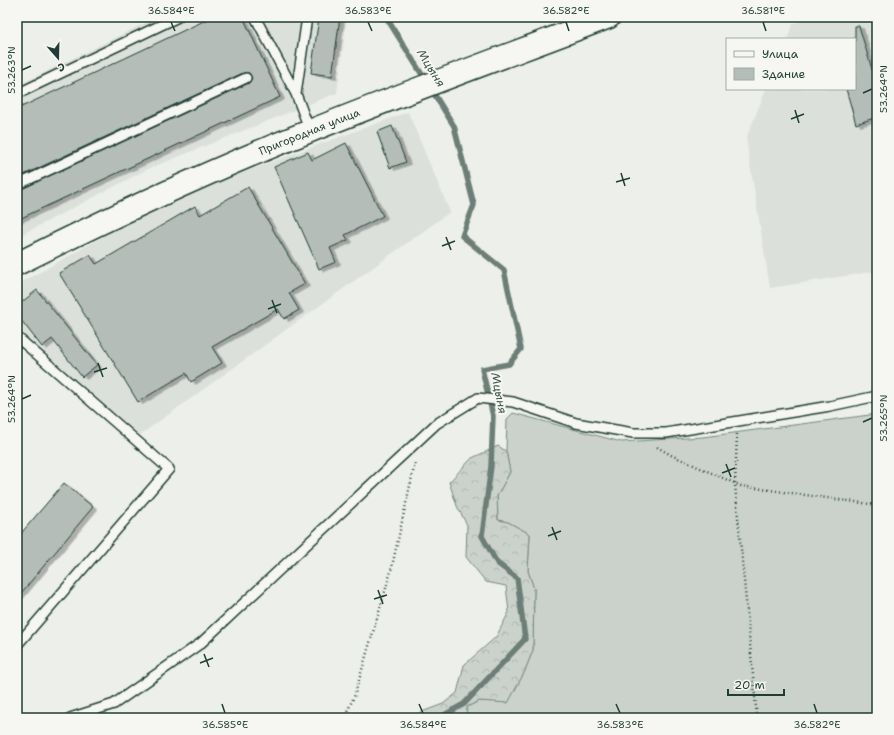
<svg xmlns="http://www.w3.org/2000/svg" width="894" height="735" viewBox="0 0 894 735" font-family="'Shantell Sans',sans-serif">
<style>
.built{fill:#dce0db}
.grass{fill:#cbd2cc;stroke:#758880}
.forest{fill:url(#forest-crowns);stroke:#758880}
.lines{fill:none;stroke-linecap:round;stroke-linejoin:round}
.stream{stroke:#6c7e77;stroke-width:5.5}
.building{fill:#b4bdb8;stroke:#1f3d34;filter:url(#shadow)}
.lane-casing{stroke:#1f3d34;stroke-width:12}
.secondary-casing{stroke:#1f3d34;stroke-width:25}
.path{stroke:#1f3d34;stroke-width:2.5;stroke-dasharray:1 3;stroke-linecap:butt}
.lane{stroke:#f6f6f2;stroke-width:9}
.secondary{stroke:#f6f6f2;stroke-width:22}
.ticks{fill:none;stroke:#1f3d34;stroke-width:1.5}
.labels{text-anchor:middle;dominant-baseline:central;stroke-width:4;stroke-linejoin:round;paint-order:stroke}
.street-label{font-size:11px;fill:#1f3d34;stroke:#f6f6f2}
.water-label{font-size:12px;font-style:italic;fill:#3f5850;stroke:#f6f6f2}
.neatline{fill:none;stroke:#1f3d34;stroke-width:1.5}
.ticks-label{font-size:10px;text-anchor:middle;fill:#1f3d34}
</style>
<defs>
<pattern id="forest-crowns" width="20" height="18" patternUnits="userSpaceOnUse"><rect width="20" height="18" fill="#cbd2cc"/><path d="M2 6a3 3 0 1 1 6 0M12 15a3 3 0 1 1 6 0" fill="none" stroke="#aeb5b0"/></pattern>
<filter id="shadow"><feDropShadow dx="4.5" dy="2.5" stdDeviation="0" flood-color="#0004"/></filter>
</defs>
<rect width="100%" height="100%" fill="#edefea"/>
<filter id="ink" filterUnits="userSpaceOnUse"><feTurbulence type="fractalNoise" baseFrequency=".025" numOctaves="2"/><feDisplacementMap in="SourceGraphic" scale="8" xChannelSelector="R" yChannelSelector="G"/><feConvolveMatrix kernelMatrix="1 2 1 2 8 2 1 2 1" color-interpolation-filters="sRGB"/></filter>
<g filter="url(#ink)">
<path class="built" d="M157 17H347L337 93 148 169 17 237V82L19 85Z
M809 17H877V271L770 288 746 139 766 89H855V39H787L793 24Z
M408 112 450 212 140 435 17 333V285L170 199Z"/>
<path class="grass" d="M513 413 621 442 703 437 877 414V718H466L467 707 479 701 508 702 524 673 533 650 534 589 528 571 530 534 508 522 498 520 497 496 510 472 506 451 507 419Z"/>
<path class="forest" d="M498 446 506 451 510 472 497 496 498 520 508 522 530 534 528 571 534 589 533 650 524 673 508 703 479 701 467 707 466 718H410L419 713 443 704 457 693 464 665 496 637 509 612 506 586 486 582 466 557 467 525 457 506 449 482 472 458Z"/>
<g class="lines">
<path class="stream" d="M386 17 426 81
M431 89 454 126 474 205 462 236 504 270 521 349 509 364 482 369 493 416 491 466 482 536 497 563 517 578 525 639 464 704 439 718"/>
</g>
<path class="building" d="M209 17H243L280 97 17 220V191L249 83 252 78 249 73H243L17 178V109L208 19Z
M319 17H340L332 76 311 73Z
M855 26H859L877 86V117L856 124 846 89H855Z
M392 126 406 162 390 168 377 132Z
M346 143 383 216 345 235 348 240 330 248 336 262 319 269 274 167 308 152 312 160Z
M248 187 305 284 289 293 299 310 284 319 278 309 212 347 222 363 191 382 186 373 138 402 59 273 90 255 96 264 195 206 200 215Z
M37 290 97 365 82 377 52 339 42 347 17 315V306Z
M64 483 93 507 17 598V538Z"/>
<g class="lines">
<defs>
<path id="lane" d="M255 17 296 94
M307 17 296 94 310 131
M17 94 178 17
M17 185 246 78
M17 337 169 469 17 645
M70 718 114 704 201 643 436 424 478 398 513 402 576 423 633 433H666L830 406 877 396"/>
<g id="secondary">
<path id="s1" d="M17 264C113 216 211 170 310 131 409 91 509 55 609 17"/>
</g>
</defs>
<use href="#lane" class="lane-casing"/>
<use href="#secondary" class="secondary-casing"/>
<path class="path" d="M737 434 735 485 757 718
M657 447 671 455 741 486 877 505
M344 718 354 697 391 571 415 463"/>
<use href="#lane" class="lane"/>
<use href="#secondary" class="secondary"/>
</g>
</g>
<path class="ticks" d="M171 22 175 31M368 22 372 31M566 22 569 31M763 22 766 31M22 70 31 66M863 93 872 89M795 110 799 123M791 119 804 114M621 173 625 186M616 182 630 178M446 237 451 250M442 246 455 241M272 300 277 313M268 309 281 304M98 363 103 377M94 372 107 368M22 399 31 395M863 422 872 418M726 464 731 477M722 473 735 468M552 527 557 540M548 536 561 531M378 590 383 604M374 599 387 595M204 654 209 667M200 663 213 658M222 704 225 713M419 704 423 713M616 704 620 713M814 704 817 713"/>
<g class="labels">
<g class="street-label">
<text stroke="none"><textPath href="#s1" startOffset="321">Пригородная улица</textPath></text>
</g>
<g class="water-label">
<text transform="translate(431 68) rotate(58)">Мцыня</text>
<text transform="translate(499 393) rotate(79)">Мцыня</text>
</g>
</g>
<rect width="894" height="735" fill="none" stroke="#f6f6f2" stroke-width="44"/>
<rect x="726" y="38" width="130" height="52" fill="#f6f6f2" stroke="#a0aca6"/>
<rect x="734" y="51" width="20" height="6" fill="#f6f6f2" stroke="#a0aca6"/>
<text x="762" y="58" font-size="12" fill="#1f3d34">Улица</text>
<rect x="734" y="68" width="20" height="12" fill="#b4bdb8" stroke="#a0aca6"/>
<text x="762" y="78" font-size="12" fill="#1f3d34">Здание</text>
<g transform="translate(58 58) rotate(160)" stroke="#f6f6f2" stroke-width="3" paint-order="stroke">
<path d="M0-3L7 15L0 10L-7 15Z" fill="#1f3d34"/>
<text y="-6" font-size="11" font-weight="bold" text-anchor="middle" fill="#1f3d34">С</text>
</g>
<path d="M728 689v6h56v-6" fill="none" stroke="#1f3d34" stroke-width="2"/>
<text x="734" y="689" font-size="12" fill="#1f3d34" stroke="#f6f6f2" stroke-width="3" paint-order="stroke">20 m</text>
<rect x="22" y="22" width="850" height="691" class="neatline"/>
<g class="ticks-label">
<text x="171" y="14">36.584°E</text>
<text x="368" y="14">36.583°E</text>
<text x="566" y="14">36.582°E</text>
<text x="763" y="14">36.581°E</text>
<text transform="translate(11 70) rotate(-90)" y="4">53.263°N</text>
<text transform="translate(883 89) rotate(-90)" y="4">53.264°N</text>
<text transform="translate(11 399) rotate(-90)" y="4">53.264°N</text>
<text transform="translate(883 418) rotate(-90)" y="4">53.265°N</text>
<text x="225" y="728">36.585°E</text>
<text x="423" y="728">36.584°E</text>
<text x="620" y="728">36.583°E</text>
<text x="817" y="728">36.582°E</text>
</g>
</svg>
